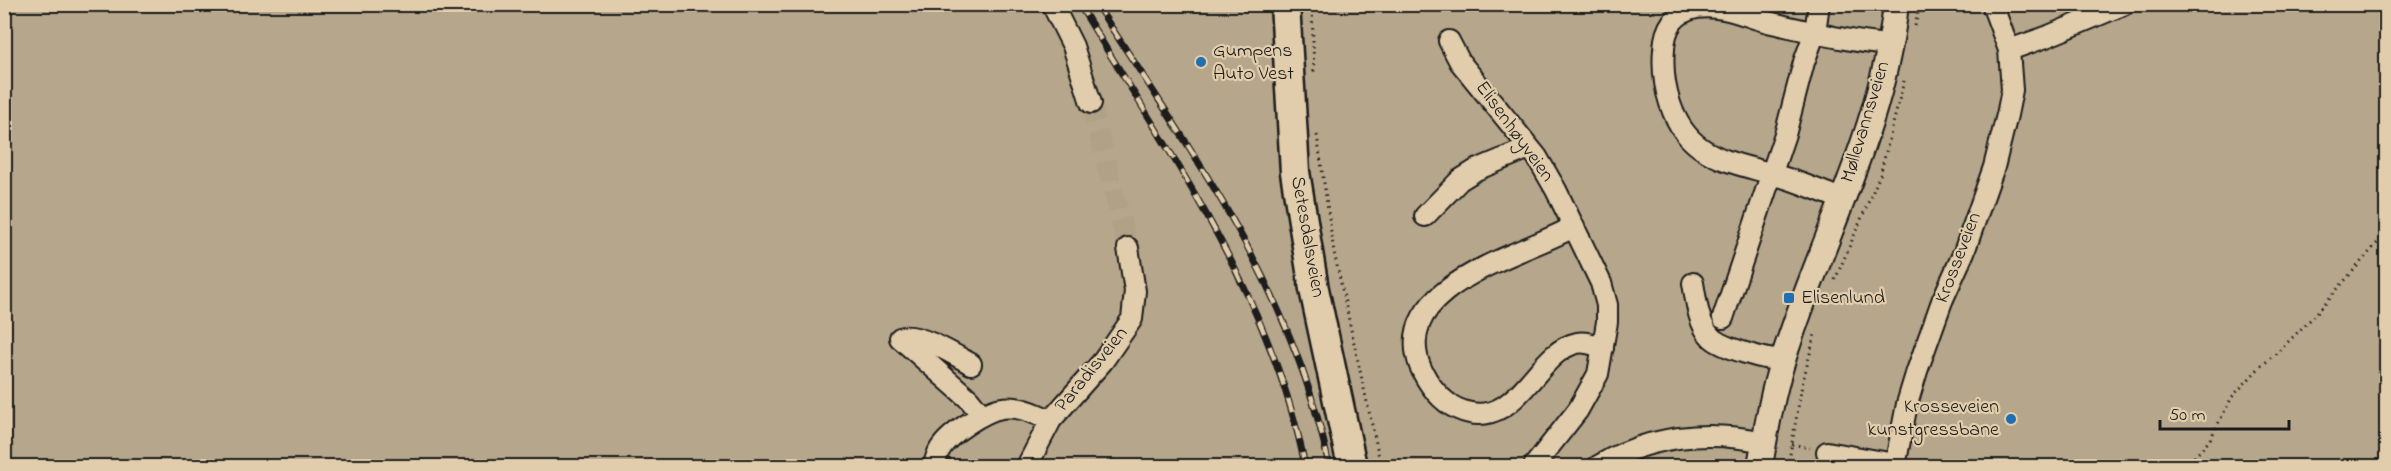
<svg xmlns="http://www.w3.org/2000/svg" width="2391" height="471" viewBox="0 0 2391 471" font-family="'Indie Flower',sans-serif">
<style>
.green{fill:#b6a78c;stroke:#696254;stroke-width:1.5}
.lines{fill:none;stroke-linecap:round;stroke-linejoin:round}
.minor-tunnel{stroke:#b0a187;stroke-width:20;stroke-dasharray:20 10;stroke-linecap:butt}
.minor-casing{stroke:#1c1c1c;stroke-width:24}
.major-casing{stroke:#1c1c1c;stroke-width:28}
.highway-casing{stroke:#1c1c1c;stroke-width:33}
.path{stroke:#1c1c1c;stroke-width:3;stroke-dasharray:1.5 4.5;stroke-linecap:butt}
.minor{stroke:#e1cdab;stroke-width:20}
.major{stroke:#e1cdab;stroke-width:24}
.highway{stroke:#e1cdab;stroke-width:28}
.rail-casing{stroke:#1c1c1c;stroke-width:7}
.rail{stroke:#e1cdab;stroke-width:4.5;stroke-dasharray:14;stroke-linecap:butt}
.poi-dot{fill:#1f6fb2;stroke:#e1cdab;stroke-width:2}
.labels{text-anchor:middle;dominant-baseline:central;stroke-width:4.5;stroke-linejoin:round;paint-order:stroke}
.poi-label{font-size:20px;fill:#1c1c1c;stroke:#e1cdab;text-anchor:start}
.street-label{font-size:20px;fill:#1c1c1c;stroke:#e1cdab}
</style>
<rect width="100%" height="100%" fill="#d5c2a2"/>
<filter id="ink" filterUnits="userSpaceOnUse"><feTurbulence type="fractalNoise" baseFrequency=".0167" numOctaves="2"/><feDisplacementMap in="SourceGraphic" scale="12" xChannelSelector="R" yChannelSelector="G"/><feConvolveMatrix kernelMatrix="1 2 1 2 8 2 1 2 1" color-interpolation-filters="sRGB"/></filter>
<g filter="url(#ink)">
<path class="green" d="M4 5H2386V466H5Z"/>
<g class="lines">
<path class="minor-tunnel" d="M1091 103 1128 248"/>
<defs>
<path id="minor" d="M1052 4 1073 46 1091 103
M1449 41 1460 62 1537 157 1556 190 1601 283 1607 305V322L1598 374 1578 410 1534 466
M2009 50 2046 37 2125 4
M1842 199C1822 192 1802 183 1782 177 1756 168 1724 164 1701 148 1671 127 1661 84 1664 49 1665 28 1674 12 1697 8 1721 4 1745 16 1768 22 1808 31 1849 42 1889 45
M1425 216 1460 180 1476 170 1529 148
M1573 227C1524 255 1390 285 1420 366 1427 383 1441 402 1458 409 1516 435 1535 351 1577 343 1586 341 1594 345 1603 348
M1693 283C1696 299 1698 324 1711 337 1721 348 1767 360 1783 361
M1723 318 1786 131 1804 62 1815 32 1819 4
M971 364C957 356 914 330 900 338L969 399 982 415
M1827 452 1895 464
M934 466C935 461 937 454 940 449 949 434 984 411 1002 408 1019 405 1035 414 1051 420
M1027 466 1051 420 1103 361 1132 319 1135 291 1128 248
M1598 466C1649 436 1706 430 1764 442
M1895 466 1907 404 1917 371 1942 301 1964 252 1994 167 2007 115 2012 90 2009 50 1992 4"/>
<path id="major" d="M1760 466C1766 431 1772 394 1783 360 1820 241 1883 129 1896 4"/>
<path id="highway" d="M1285 4 1295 172 1314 289 1352 466"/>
</defs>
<use href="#minor" class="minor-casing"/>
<use href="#major" class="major-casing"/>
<use href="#highway" class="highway-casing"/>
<path class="path" d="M1312 4 1314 75
M1915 26 1920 4
M1317 135 1334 252 1381 466
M1835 280 1880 175 1905 77
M1792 444 1810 448
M1788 466 1802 385 1815 334
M2186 466 2209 441 2232 397 2260 367 2278 352 2314 316 2386 233"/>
<use href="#minor" class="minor"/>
<use href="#major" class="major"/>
<use href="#highway" class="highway"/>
<defs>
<path id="rail" d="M1079 4C1167 150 1272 296 1305 466
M1096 4C1191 150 1295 293 1329 466"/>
</defs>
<use href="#rail" class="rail-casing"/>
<use href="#rail" class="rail"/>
</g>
</g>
<g class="poi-dot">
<circle cx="1201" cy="62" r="6"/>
<rect x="1783" y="292" width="12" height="12" rx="3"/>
<circle cx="2011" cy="419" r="6"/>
</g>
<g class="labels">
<g class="poi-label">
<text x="1213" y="51">Gumpens<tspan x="1213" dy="23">Auto Vest</tspan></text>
<text x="1801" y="298">Elisenlund</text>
<text x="1999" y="407" text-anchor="end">Krosseveien<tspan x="1999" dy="23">kunstgressbane</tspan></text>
</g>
<g class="street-label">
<text transform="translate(1866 122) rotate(-73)">Møllevannsveien</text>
<text transform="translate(1514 132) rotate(54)">Elisenhøyveien</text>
<text transform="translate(1307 237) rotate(80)">Setesdalsveien</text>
<text transform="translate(1959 258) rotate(-69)">Krosseveien</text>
<text transform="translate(1092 370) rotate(-51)">Paradisveien</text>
</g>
</g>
<rect width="2391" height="471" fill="none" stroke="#e1cdab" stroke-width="24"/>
<rect x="12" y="12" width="2367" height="447" fill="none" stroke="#1c1c1c" stroke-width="2" filter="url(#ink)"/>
<path d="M2160 420v9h129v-9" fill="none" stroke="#1c1c1c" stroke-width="3"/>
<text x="2169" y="420" font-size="18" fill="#1c1c1c" stroke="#e1cdab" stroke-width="4.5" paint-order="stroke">50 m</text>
</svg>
